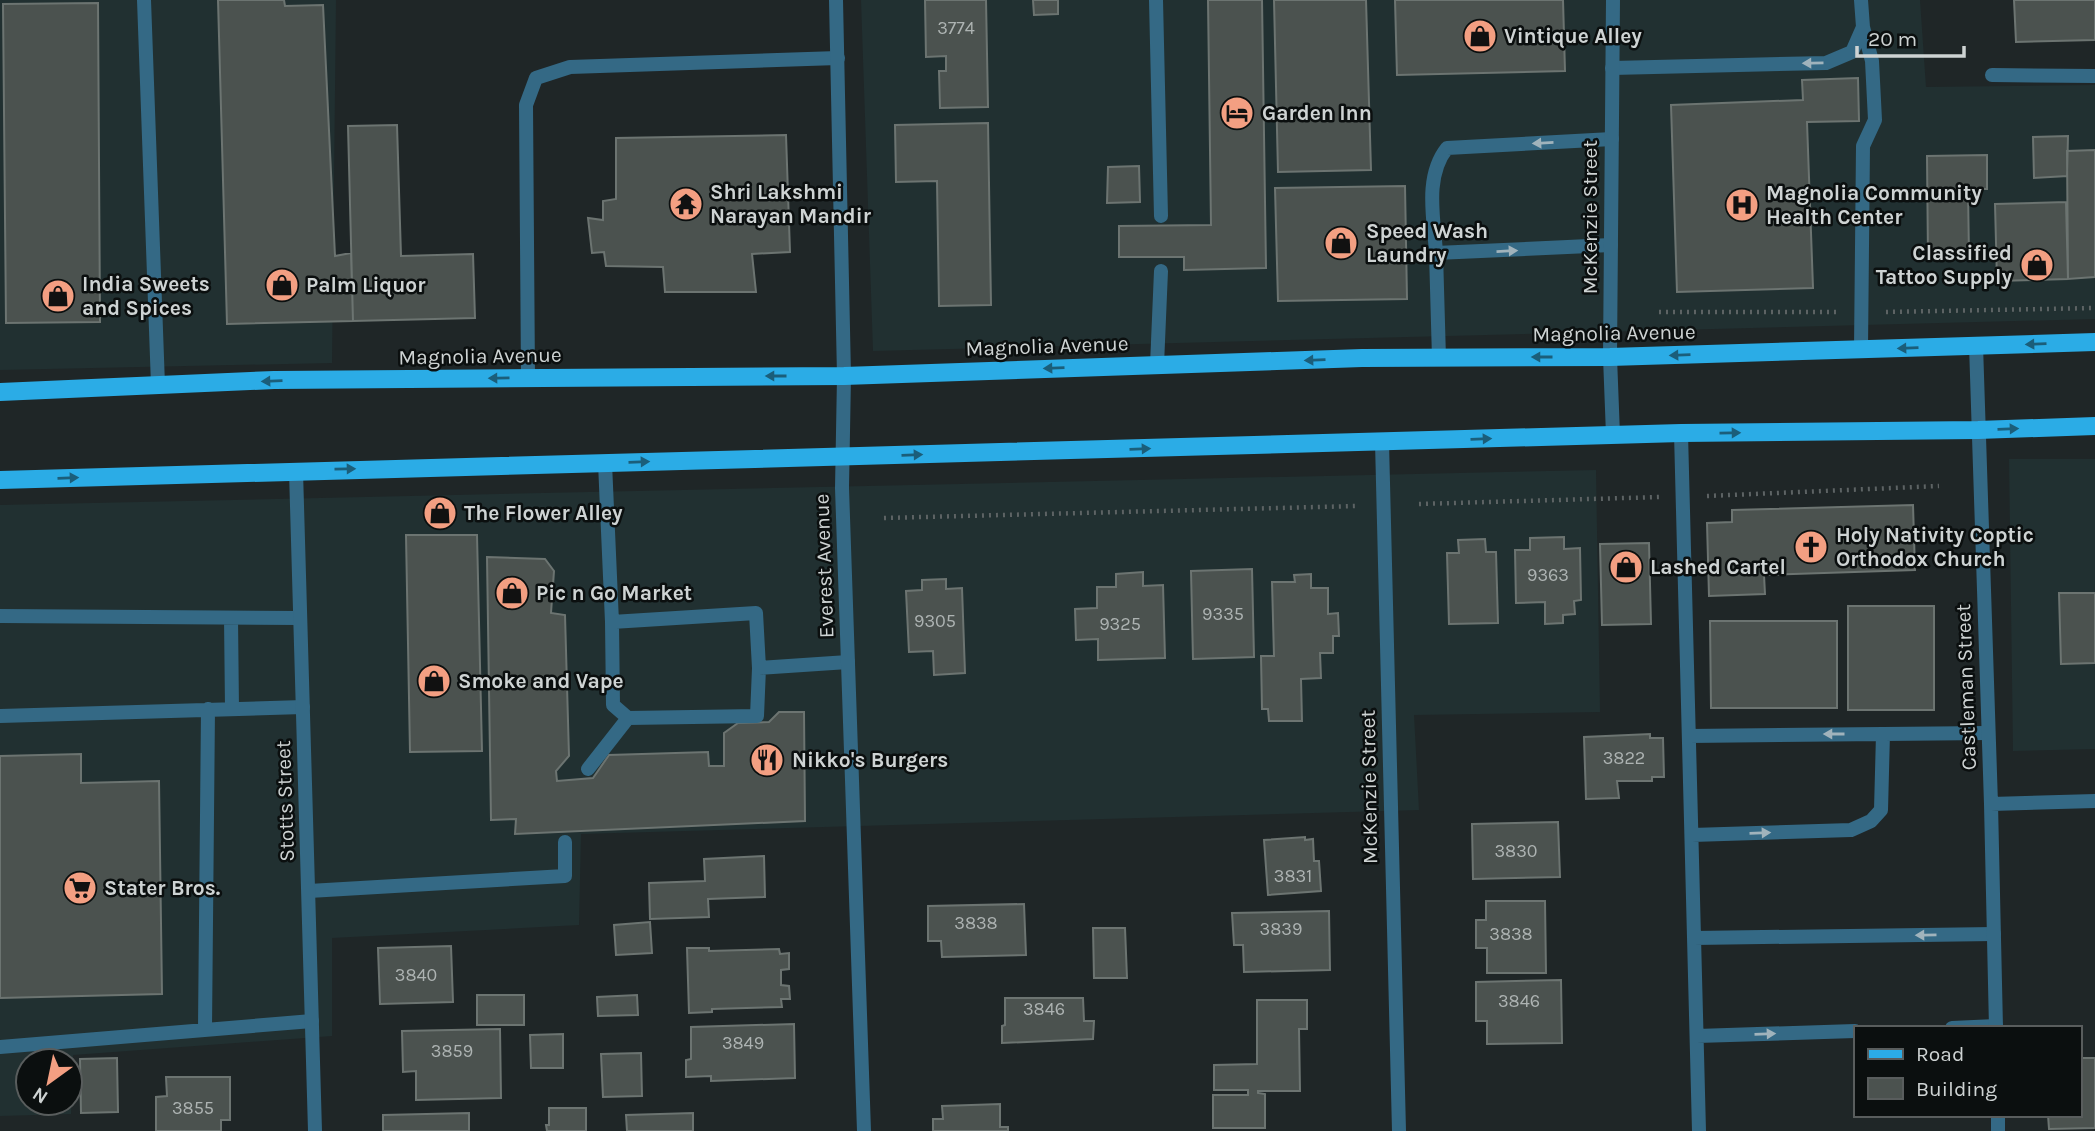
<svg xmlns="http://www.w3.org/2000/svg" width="2095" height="1131" viewBox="0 0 2095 1131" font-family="Karla,sans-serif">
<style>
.built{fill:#213031;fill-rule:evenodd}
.building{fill:#4b524f;stroke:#6c7471;stroke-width:2}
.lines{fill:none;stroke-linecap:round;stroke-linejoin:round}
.path{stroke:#5d6364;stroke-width:4.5;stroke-dasharray:2 5;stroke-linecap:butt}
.service{stroke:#346985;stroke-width:14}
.minor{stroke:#346985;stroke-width:14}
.primary{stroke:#2bace6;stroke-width:18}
.oneway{fill:#a0b3bc}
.oneway2{fill:#1b5e7a}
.labels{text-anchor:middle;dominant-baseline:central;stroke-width:5;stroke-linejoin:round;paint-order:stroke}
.number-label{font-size:18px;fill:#adb3b2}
.poi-label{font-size:21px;font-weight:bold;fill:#ced3d3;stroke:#0b0f0f;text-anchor:start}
.street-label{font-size:21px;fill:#ced3d3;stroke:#0b0f0f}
</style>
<rect width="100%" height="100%" fill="#1f2627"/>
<path class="built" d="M0 0H336L332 363 0 370Z
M861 0H1920L1926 87 2095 85V319L873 351Z
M2009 459H2095V749L2013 751Z
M1596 470 1600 712 1414 715 1419 810 581 834 579 925 332 938V1036L73 1055 71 1114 0 1116V505ZM28 1061H70V1103H28Z"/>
<path class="building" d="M218 0H284L285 6 323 5 335 256 351 253 353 321 227 324Z
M925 0H986L988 107 940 108 939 71H946V56L926 57Z
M1033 0H1058V14L1034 15Z
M1208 0H1262L1266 268 1184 270V257H1119V226L1211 225Z
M1274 0H1366L1371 170 1278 172Z
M1395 0H1563L1565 71 1397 75Z
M2014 0H2095V40L2016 42Z
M98 3 100 322 6 323 3 4Z
M1858 78 1859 121 1807 122 1813 288 1677 292 1671 105 1803 100 1802 80Z
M988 123 991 305 939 306 937 181 896 182 895 125Z
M397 125 401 256 473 254 475 318 353 321 348 126Z
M786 135 790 252 752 254 756 292H665L663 267 606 266 604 252 592 253 588 218 603 220V201L616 199V138Z
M2068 136 2067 176 2034 178 2033 137Z
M2095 150V277L2068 279 2067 151Z
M1987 155V189H1968L1969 257 1928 258 1927 156Z
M1139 166 1140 202 1107 203 1108 167Z
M1405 186 1407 299 1278 301 1275 188Z
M2066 202 2068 279 1997 281 1995 204Z
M1913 505 1915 570 1764 575 1765 594 1709 596 1707 523 1732 522V510Z
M406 535H477L482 751 410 752Z
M1564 537V549L1580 548 1581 600 1574 601 1575 614 1563 615V623L1545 624V602L1516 603 1515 550H1530V538Z
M1485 539 1486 552H1496L1498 623 1449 624 1447 553H1459L1458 540Z
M1649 543 1651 624 1602 625 1600 544Z
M487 557 545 559 554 571 551 613 565 615 569 756 556 771 557 781 593 778 609 755 708 752 709 766H724V733L738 723 769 722 779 712H804L805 821 515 834 516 819 491 820Z
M1252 569 1254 657 1193 659 1191 571Z
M1143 572V586L1163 585 1165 658 1098 660V639L1076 640 1075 609 1097 608V587H1116V574Z
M1311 574V588H1328V614L1338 613 1339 636H1333V653H1320L1321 678 1301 679 1302 721H1269L1268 709H1262L1261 656H1274L1272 582H1295L1294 575Z
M946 579V589L962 588 965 673 934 675 933 651 909 652 906 591 922 590V580Z
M2059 593H2095V663L2061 664Z
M1848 606H1934V710H1848Z
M1710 621H1837V708H1711Z
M1650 734V738H1663L1664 777H1652V781H1617L1619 798 1586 799 1584 737Z
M81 754V783L159 781 162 994 0 998V756Z
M1558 822 1560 877 1473 879 1472 824Z
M1305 837V840L1313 839 1314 861H1319L1321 891 1268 895 1264 840Z
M764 856 765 897 708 899 709 917 650 919 649 883 705 881 704 859Z
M1486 901H1545L1546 973H1487V948H1476V920H1486Z
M1024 904 1026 955 942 957 941 941H928V906Z
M1329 911 1330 970 1244 972 1243 945H1234L1232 913Z
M650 922 652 953 616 955 614 925Z
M1093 928H1125L1127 978H1094Z
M451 946 453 1002 380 1004 378 948Z
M687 948H709V951L779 949 780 954 789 953V969L781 970V985L789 986 790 999H781L782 1007 712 1009V1012L689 1013Z
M1561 980 1562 1043 1487 1044V1021H1476V982Z
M477 995H524V1025H477Z
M637 995 638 1015 598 1016 597 997Z
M1005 998H1083L1084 1021H1094L1093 1039 1002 1043V1026L1005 1025Z
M1257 1000H1307V1029H1299L1300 1091H1258V1093L1265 1094V1128H1213V1095H1248V1090H1214V1065L1257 1064Z
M794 1024 795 1078 711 1081V1076L686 1077V1060L691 1059V1027Z
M500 1029 501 1098 416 1100V1071L403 1072 402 1031Z
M563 1034V1068H531L530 1035Z
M641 1053 642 1096 603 1097 601 1054Z
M117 1058 118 1112 81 1113 80 1059Z
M2079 1058H2095V1128L2049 1129 2048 1115H2079Z
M166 1077H230V1120H221V1131H156V1097L167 1096Z
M1000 1104V1127H1008V1131H933V1119H943L942 1106Z
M549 1108H586V1131H547L546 1125H549Z
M469 1113V1131H383V1115Z
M693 1113V1131H627L626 1115Z"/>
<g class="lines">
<path class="path" d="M1659 312H1839
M1886 312 2095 308
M1707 496 1939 486
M1419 504 1660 497
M884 518 1357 506"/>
<path class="service" d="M144 0 158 385
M1156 0 1161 216
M1861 0 1863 27 1872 61 1875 120 1863 146 1861 349
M1612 68 1826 63 1852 52 1863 27
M1992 75 2095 76
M1611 245 1436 253C1434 219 1424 177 1447 148L1612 139
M1436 253 1439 358
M1157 365 1161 271
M528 378 526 105 536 78 570 67 838 58
M1681 433 1699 1131
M605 463 612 622
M0 616 300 618
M231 618 232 709
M0 716 303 707
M628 718 613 705 612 622 756 613 759 668
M1883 734 1988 733
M1689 736 1883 734 1881 810 1871 821 1851 830 1692 835
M588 769 628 718 757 716 759 668 848 662
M309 891 565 876V842
M1694 938 1994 934
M205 1028 208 709
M1952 1028 1996 1026
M1697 1036 1855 1031
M0 1047 312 1021"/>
<path class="minor" d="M836 0 844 376 842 488 864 1131
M1613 0 1610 357 1613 435
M1976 345 1991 804 1996 1028
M1382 442 1399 1131
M296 471 315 1131
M1991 804 2095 801
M1998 1115V1131"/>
<path class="primary" d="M0 392 274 380 844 376 1362 358 1610 357 2095 342
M0 480 1681 433 1978 430 2095 426"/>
</g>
<defs><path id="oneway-solid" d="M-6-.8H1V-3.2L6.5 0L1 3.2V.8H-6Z" transform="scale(1.75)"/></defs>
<g class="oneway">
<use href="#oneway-solid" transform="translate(1813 63) rotate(179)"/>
<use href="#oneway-solid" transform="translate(1543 143) rotate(177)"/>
<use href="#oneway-solid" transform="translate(1507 251) rotate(-3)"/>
<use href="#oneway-solid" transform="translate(1834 734) rotate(180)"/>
<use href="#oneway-solid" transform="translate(1760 833) rotate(-2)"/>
<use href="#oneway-solid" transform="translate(1926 935) rotate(179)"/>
<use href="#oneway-solid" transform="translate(1765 1034) rotate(-2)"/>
</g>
<g class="oneway2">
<use href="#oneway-solid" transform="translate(2036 344) rotate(178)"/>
<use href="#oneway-solid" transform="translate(1908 348) rotate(178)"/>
<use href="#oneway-solid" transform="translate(1680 355) rotate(178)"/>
<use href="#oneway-solid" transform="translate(1542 357) rotate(180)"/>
<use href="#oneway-solid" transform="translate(1315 360) rotate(178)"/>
<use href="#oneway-solid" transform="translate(1054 368) rotate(178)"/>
<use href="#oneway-solid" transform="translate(776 376) rotate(180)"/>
<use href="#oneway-solid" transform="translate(499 378) rotate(179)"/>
<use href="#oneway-solid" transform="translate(272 381) rotate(178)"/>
<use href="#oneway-solid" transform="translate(2008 429) rotate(-2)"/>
<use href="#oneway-solid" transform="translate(1730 433) rotate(-1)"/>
<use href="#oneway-solid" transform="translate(1481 439) rotate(-2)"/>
<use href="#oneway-solid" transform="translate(1140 449) rotate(-2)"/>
<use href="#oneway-solid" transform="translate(912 455) rotate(-2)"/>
<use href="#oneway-solid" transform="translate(639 462) rotate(-2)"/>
<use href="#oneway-solid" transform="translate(345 469) rotate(-1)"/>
<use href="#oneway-solid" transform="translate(68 478) rotate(-2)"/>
</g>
<defs>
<symbol id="shop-disc" viewBox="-11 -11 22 22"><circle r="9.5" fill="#f39f82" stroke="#0b0f0f"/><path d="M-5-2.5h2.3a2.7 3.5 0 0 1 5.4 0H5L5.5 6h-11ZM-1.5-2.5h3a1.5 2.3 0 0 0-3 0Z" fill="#111"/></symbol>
<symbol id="hotel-disc" viewBox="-11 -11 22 22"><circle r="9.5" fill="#f39f82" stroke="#0b0f0f"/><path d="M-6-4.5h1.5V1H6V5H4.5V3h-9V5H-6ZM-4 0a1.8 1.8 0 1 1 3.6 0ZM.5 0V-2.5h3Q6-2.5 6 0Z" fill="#111"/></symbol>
<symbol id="temple-disc" viewBox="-11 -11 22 22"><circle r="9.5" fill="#f39f82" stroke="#0b0f0f"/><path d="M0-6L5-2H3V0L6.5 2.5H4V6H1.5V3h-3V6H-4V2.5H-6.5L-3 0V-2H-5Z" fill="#111"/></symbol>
<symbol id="hospital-disc" viewBox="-11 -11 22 22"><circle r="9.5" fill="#f39f82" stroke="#0b0f0f"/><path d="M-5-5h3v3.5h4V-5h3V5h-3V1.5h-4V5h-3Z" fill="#111"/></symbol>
<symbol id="church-disc" viewBox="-11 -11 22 22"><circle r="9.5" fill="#f39f82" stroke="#0b0f0f"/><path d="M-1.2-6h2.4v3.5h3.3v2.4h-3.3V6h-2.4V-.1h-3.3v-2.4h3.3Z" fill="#111"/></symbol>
<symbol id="restaurant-disc" viewBox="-11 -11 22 22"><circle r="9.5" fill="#f39f82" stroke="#0b0f0f"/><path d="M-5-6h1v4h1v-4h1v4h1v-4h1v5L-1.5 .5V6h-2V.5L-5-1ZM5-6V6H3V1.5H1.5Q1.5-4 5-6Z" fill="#111"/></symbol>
<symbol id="supermarket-disc" viewBox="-11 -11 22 22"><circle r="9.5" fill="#f39f82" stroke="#0b0f0f"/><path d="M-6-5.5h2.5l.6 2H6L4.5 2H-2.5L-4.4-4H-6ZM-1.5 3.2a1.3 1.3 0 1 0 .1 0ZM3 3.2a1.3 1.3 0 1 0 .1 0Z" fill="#111"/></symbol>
</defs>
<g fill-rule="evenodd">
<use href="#shop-disc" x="1461" y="17" width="38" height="38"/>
<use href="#hotel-disc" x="1218" y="94" width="38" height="38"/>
<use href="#temple-disc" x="667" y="185" width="38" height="38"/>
<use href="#hospital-disc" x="1723" y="186" width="38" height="38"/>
<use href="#shop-disc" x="1322" y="224" width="38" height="38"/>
<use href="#shop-disc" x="2018" y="246" width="38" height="38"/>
<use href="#shop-disc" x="263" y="266" width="38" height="38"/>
<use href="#shop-disc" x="39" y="277" width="38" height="38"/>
<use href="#shop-disc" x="421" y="494" width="38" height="38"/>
<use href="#church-disc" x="1792" y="528" width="38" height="38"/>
<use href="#shop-disc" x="1607" y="548" width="38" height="38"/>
<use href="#shop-disc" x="493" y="574" width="38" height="38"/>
<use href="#shop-disc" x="415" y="662" width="38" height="38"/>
<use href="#restaurant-disc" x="748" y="741" width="38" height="38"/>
<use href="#supermarket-disc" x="61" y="869" width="38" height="38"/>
</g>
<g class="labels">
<g class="number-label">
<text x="956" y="28">3774</text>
<text x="1548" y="575">9363</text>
<text x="1223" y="614">9335</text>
<text x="935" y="621">9305</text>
<text x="1120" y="624">9325</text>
<text x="1624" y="758">3822</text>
<text x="1516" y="851">3830</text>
<text x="1293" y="876">3831</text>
<text x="976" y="923">3838</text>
<text x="1281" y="929">3839</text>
<text x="1511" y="934">3838</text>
<text x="416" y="975">3840</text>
<text x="1519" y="1001">3846</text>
<text x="1044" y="1009">3846</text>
<text x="743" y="1043">3849</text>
<text x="452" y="1051">3859</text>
<text x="193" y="1108">3855</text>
</g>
<g class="poi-label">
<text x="1504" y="36">Vintique Alley</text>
<text x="1262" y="113">Garden Inn</text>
<text x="710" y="192">Shri Lakshmi<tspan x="710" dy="24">Narayan Mandir</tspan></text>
<text x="1766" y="193">Magnolia Community<tspan x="1766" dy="24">Health Center</tspan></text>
<text x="1366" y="231">Speed Wash<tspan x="1366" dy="24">Laundry</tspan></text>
<text x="2012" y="253" text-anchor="end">Classified<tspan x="2012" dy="24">Tattoo Supply</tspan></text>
<text x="82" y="284">India Sweets<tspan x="82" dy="24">and Spices</tspan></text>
<text x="306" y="285">Palm Liquor</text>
<text x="464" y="513">The Flower Alley</text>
<text x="1836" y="535">Holy Nativity Coptic<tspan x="1836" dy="24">Orthodox Church</tspan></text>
<text x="1650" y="567">Lashed Cartel</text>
<text x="536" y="593">Pic n Go Market</text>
<text x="458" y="681">Smoke and Vape</text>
<text x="792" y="760">Nikko's Burgers</text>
<text x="104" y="888">Stater Bros.</text>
</g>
<g class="street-label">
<text transform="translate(1590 217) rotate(-90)">McKenzie Street</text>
<text transform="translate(1614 333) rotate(-1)">Magnolia Avenue</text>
<text transform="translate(1047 346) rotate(-2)">Magnolia Avenue</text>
<text transform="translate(480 356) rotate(-1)">Magnolia Avenue</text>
<text transform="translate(824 566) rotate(-92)">Everest Avenue</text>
<text transform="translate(1966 687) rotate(-92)">Castleman Street</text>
<text transform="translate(1369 787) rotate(-91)">McKenzie Street</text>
<text transform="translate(285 801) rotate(-92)">Stotts Street</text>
</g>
</g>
<rect x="1854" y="1026" width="228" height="91" fill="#0b0f0f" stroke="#595d5d" stroke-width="2"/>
<rect x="1868" y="1049" width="35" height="10" fill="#2bace6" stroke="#595d5d" stroke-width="2"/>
<text x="1916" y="1061" font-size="21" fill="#ced3d3">Road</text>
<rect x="1868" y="1078" width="35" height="21" fill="#4b524f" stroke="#595d5d" stroke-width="2"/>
<text x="1916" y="1096" font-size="21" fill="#ced3d3">Building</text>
<g transform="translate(49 1082) rotate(213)"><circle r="33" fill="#0b0f0f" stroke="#595d5d" stroke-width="2"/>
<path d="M0-5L12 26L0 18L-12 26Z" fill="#f39f82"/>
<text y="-10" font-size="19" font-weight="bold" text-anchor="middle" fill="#ced3d3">N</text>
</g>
<path d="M1857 46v10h107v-10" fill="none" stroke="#ced3d3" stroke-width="3.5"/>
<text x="1868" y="46" font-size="21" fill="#ced3d3" stroke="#0b0f0f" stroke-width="5" paint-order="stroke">20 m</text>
</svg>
